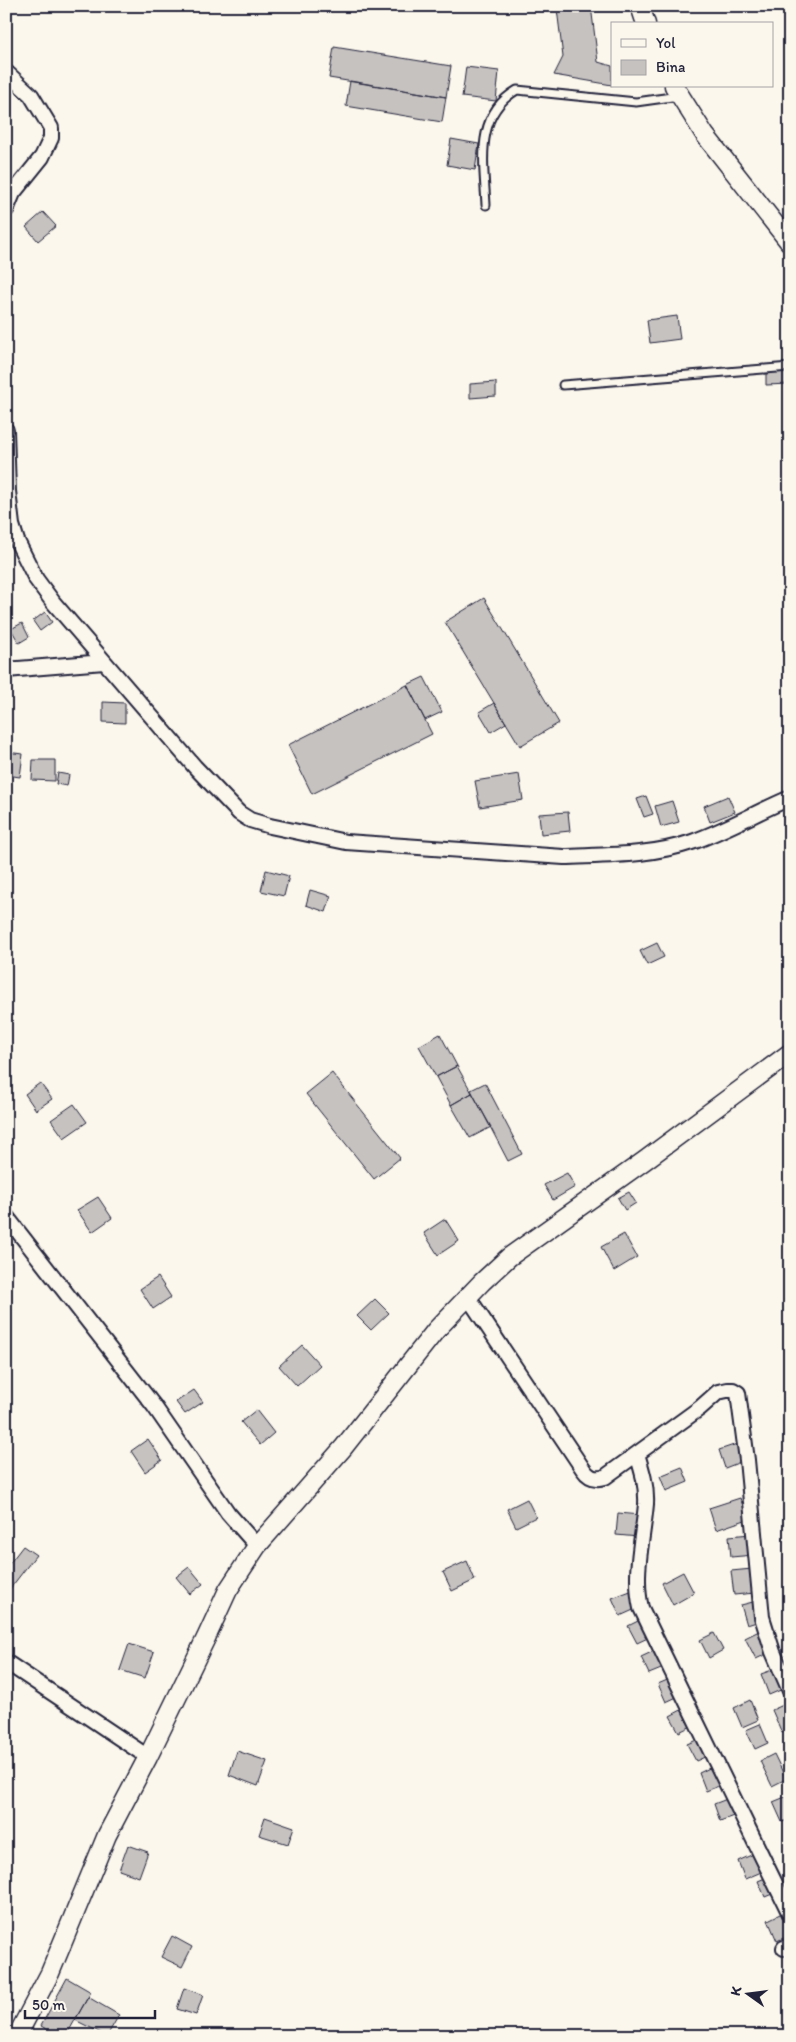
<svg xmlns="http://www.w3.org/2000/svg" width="796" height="2042" viewBox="0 0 796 2042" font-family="Itim,sans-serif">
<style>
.building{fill:#c6c2c0;stroke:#22223b}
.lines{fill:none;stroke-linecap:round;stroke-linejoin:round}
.service-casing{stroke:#22223b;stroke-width:11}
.minor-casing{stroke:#22223b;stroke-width:18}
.tertiary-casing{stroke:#22223b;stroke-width:21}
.service{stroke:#fbf7ec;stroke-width:7}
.minor{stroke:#fbf7ec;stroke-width:14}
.tertiary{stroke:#fbf7ec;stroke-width:18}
</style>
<rect width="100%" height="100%" fill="#fbf7ec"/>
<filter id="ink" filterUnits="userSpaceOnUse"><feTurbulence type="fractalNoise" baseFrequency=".02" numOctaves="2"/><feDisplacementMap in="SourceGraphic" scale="10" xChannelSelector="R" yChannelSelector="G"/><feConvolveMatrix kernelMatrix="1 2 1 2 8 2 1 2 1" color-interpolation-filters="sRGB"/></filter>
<g filter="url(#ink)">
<path class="building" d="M557 6H571V7L557 9Z
M591 6 598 62 612 66V85L554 75 563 57 557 9Z
M334 47 451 66 446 97 329 78Z
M466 67 499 71 496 101 462 97Z
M350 81 446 97 442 122 346 106Z
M451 139 479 144 475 170 447 165Z
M43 212 56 226 38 241 26 227Z
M677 316 680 339 650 343 647 320Z
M790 369V384L766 385V370Z
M496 382V396L470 398V384Z
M484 598 559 723 520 746 445 622Z
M45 612 52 622 40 631 33 621Z
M22 623 29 637 19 643 11 629Z
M424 677 442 712 425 720 407 685Z
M407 685 432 734 312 794 288 745Z
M103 702 125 703V723L103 722Z
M494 703 506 723 491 732 479 712Z
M6 752 23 754 20 777 6 775Z
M33 760H55V781L32 780Z
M58 773 69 775 67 786 56 784Z
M519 774 523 800 480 807 475 781Z
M646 796 653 814 644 817 637 799Z
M728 796 735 812 710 822 704 806Z
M672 801 679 822 661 827 655 806Z
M568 812 570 831 541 834 539 814Z
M266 870 289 876 284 896 261 891Z
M310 890 331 896 326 912 306 905Z
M657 943 664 957 647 965 640 951Z
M440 1034 457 1066 436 1077 419 1046Z
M457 1066 472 1093 451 1105 436 1077Z
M332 1073 400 1158 374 1179 306 1094Z
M40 1083 52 1099 36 1110 25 1094Z
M485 1083 522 1154 508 1161 471 1090Z
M472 1093 491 1127 470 1138 451 1105Z
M74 1104 87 1122 64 1138 51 1120Z
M567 1173 575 1187 553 1200 544 1185Z
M629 1192 636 1203 625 1210 618 1198Z
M98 1197 112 1218 92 1232 77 1210Z
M445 1219 459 1241 438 1255 424 1233Z
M624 1234 637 1257 614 1271 601 1247Z
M158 1277 171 1297 153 1309 140 1289Z
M375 1299 389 1313 371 1330 357 1316Z
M302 1345 320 1365 297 1386 279 1366Z
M194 1390 203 1402 185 1414 176 1402Z
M256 1410 274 1433 260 1445 241 1422Z
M148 1439 162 1460 145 1472 131 1451Z
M737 1444 743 1461 725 1468 719 1450Z
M682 1467 688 1482 666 1491 660 1476Z
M740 1498 748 1519 716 1530 709 1508Z
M527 1499 536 1517 516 1527 507 1509Z
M790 1501V1525L785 1502Z
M618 1513 641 1515 639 1537 616 1535Z
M751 1534 754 1555 731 1557 729 1536Z
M23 1546 36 1555 6 1594V1568Z
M467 1561 475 1580 452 1591 443 1572Z
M189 1567 203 1584 190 1594 176 1577Z
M752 1569 755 1593 734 1595 731 1571Z
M683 1572 694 1593 673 1605 662 1583Z
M633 1590 640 1607 620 1616 612 1598Z
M757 1601 763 1620 747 1625 741 1605Z
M644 1618 652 1636 637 1643 628 1626Z
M761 1630 771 1652 756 1659 745 1638Z
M714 1633 723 1650 709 1658 700 1640Z
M129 1644 154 1652 145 1678 120 1670Z
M658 1649 666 1667 649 1674 641 1657Z
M775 1669 783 1689 769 1695 761 1674Z
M672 1678 679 1696 666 1702 658 1684Z
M750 1700 758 1720 742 1727 734 1708Z
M790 1702V1729L782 1733 772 1710Z
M685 1708 694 1725 679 1732 670 1716Z
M760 1724 768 1743 755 1749 746 1730Z
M699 1739 707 1756 696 1761 687 1744Z
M237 1751 267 1761 258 1786 229 1775Z
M774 1754 786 1779 772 1786 760 1761Z
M716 1765 724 1784 706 1791 699 1773Z
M790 1795V1819L782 1822 773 1802Z
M732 1797 739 1814 720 1821 714 1804Z
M265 1817 294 1827 288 1844 259 1835Z
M128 1845 148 1852 139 1877 119 1870Z
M758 1852 766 1870 745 1879 738 1861Z
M770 1876 777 1892 765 1897 758 1881Z
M784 1912 790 1924V1935L777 1941 768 1920Z
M172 1936 192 1947 182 1967 161 1957Z
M67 1978 91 1992 66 2036H58L41 2026Z
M184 1988 203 1995 196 2015 177 2009Z
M88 1997 119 2015 107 2036 75 2020Z"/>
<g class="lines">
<defs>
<path id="service" d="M486 205C484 163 474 115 517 90L636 102 679 96
M563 385 790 367"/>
<path id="minor" d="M6 72 31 95 51 128V138L42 157 13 193 6 210
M6 430 8 491 12 525 17 541 36 579 53 602 195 767 239 813 250 820 270 826 346 842 564 857C606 855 651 856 692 842 726 830 757 812 790 798
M6 670 104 662
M6 1216 154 1406 228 1513 257 1546
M468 1297 583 1469C589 1478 595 1480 605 1477L700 1408 718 1392 727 1390H733L738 1393 747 1460 762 1617 773 1652 790 1691
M637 1454C642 1470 647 1486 646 1504 643 1538 633 1574 641 1608L790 1914
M6 1662 148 1757
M784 1948 790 1946"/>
<path id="tertiary" d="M640 6 646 24
M674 86 705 135 790 243
M17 2036 50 1973 107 1835 148 1757 206 1638 228 1590 257 1546 343 1448 436 1330 482 1282 509 1257 644 1161 790 1053"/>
</defs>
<use href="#service" class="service-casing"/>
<use href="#minor" class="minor-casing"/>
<use href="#tertiary" class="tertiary-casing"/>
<use href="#service" class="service"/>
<use href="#minor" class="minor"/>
<use href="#tertiary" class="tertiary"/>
</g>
</g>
<rect width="796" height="2042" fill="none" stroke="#fbf7ec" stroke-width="25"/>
<rect x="12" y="12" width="771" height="2017" fill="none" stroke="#22223b" stroke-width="2" filter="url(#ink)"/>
<rect x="611" y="22" width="162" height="65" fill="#fbf7ec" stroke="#a4a2a5"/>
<rect x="621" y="39" width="25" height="8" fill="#fbf7ec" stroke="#a4a2a5"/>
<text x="656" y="48" font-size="15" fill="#22223b">Yol</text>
<rect x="621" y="60" width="25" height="15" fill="#c6c2c0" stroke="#a4a2a5"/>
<text x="656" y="72" font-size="15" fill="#22223b">Bina</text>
<g transform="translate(748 1994) rotate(284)" stroke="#fbf7ec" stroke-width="4" paint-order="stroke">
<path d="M0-4L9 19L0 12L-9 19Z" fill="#22223b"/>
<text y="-8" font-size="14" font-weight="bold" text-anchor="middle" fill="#22223b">K</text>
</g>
<path d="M25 2010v8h130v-8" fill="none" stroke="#22223b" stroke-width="2.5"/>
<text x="32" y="2010" font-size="15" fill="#22223b" stroke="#fbf7ec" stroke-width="4" paint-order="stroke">50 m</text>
</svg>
